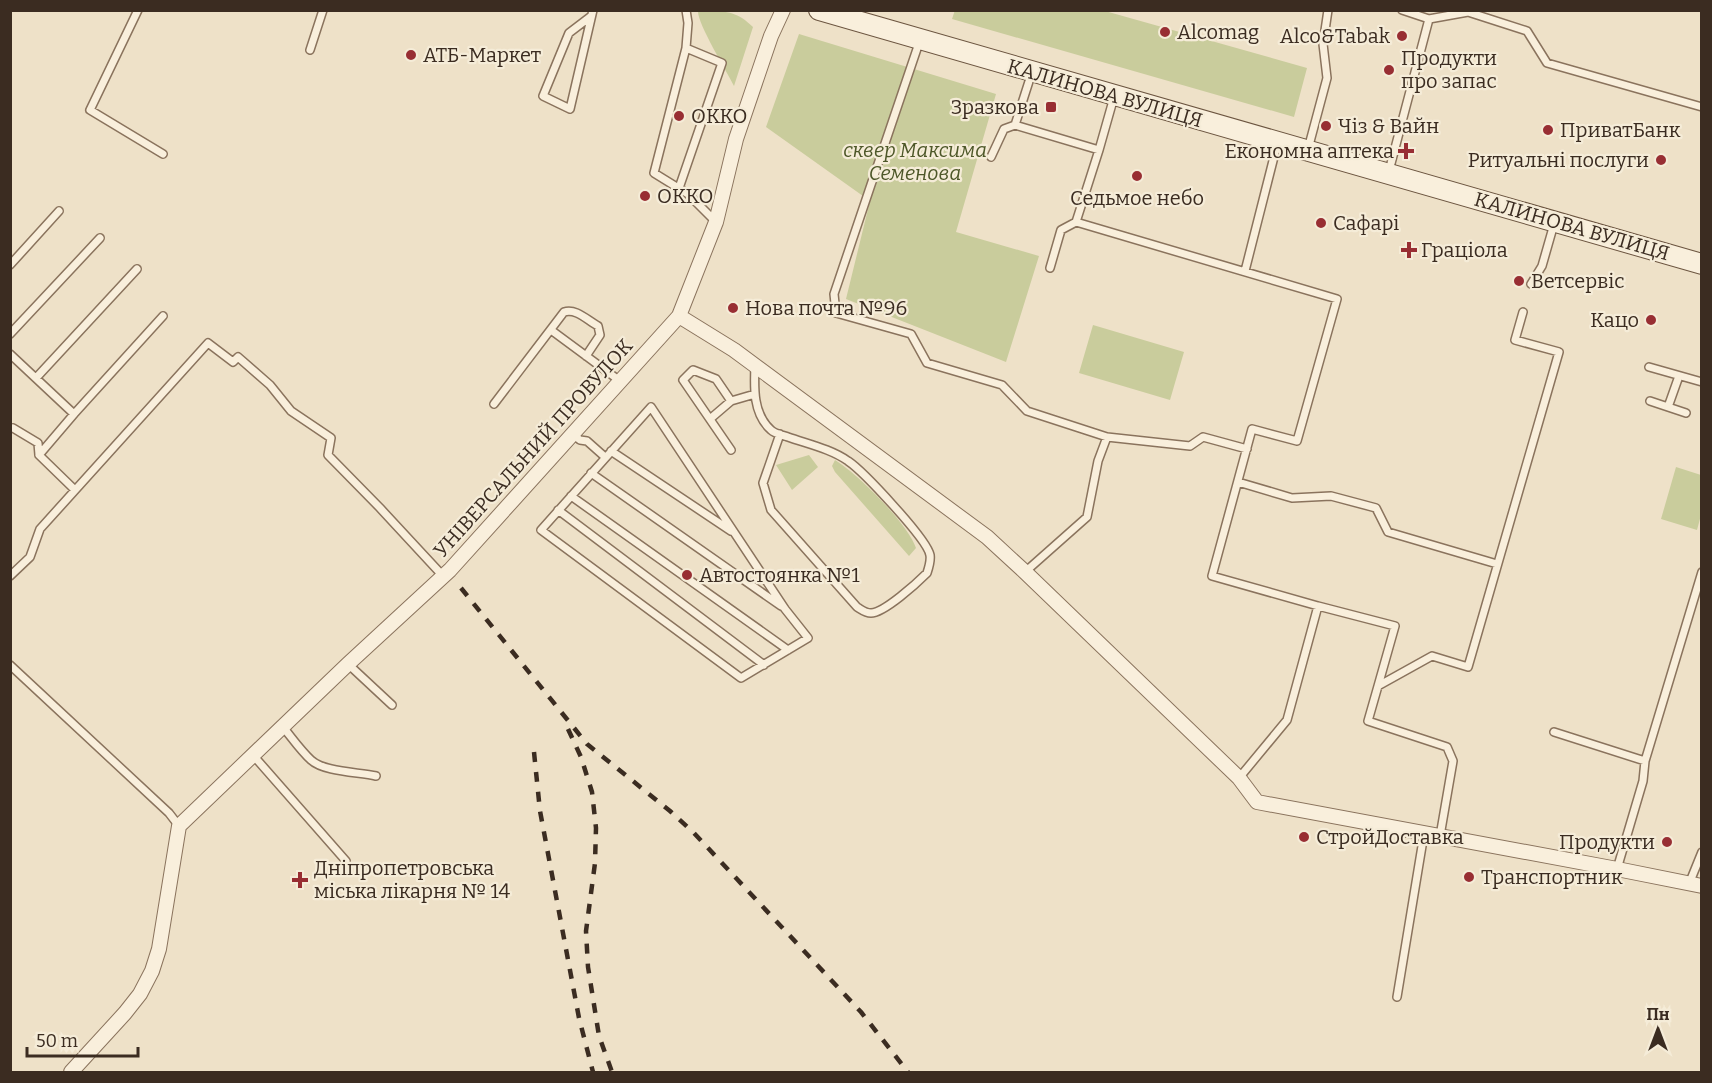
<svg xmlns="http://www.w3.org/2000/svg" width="1712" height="1083" viewBox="0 0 1712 1083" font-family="Bitter,serif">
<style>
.green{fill:#c9cc9c}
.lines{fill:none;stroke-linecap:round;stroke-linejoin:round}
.service-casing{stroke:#8a735d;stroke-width:10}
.minor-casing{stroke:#8a735d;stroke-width:16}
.secondary-casing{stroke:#6c5540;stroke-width:22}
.service{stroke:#f9efdc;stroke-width:7}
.minor{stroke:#f9efdc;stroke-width:14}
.secondary{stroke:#f9efdc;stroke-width:20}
.rail{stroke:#3b2c21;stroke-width:4.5;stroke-dasharray:10 10;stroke-linecap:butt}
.poi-dot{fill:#982e33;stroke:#f5ecd8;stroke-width:2}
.labels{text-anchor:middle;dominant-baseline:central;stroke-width:4.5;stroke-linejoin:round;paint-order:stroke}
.poi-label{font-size:20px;fill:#3b2c21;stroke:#f5ecd8;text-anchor:start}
.street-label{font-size:20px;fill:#3b2c21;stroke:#f5ecd8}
.park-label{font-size:20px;font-style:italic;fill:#4d5728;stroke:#f5ecd8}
</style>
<rect width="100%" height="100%" fill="#eee1c8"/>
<path class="green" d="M955 10 1105 11 1307 68 1294 117 952 19Z
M698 11C722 11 735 9 753 27L734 86C727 72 697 23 698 11Z
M799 34 996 94 956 232 1039 256 1006 362 846 299 870 201 766 127Z
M1093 325 1184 352 1170 400 1079 373Z
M809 455 818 467 792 490 776 465Z
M835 460C858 474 908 524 916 548L909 556 835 472 832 466Z
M1676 467 1701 475V515L1697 530 1661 519Z"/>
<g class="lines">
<defs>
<path id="service" d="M138 10 90 110 163 154
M686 10 688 23 686 48 654 173 688 194 716 222
M1402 10 1429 19
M590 17 569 33 543 96 570 109 593 10
M920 40 834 294 836 313 911 334 927 363 1002 385 1027 411 1107 437
M310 50 323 10
M1015 125 1099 150
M1308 149 1327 78 1323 44 1328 10
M991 157 1004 129 1015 125 1032 72
M1389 171 1429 19 1468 12 1527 31 1547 63 1702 107
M679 188 722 63 686 48
M1076 222 1337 299 1297 441 1252 429 1212 576 1318 606
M10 265 59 211
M1050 268 1061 230 1076 222 1099 150 1114 97
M1245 271 1277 145
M1531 284 1542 266 1554 224
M551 330 620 381
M10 334 100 238
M10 354 74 414
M755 366C754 388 753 414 771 430 775 434 783 435 788 437 808 444 831 449 848 461 863 471 927 539 930 555 931 561 929 567 927 573 917 583 884 613 871 613 865 613 862 610 857 607L771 510 763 483 780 434
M1649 367 1702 382
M36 378 137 269
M1650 401 1686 413
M494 404 564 312C576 308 587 320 598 326L600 335 586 356
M651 407 785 609 808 638 741 678 541 530Z
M1668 407 1679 376
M710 419 731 401
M13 428 38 443 39 455 75 490
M572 434 580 440 587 441 605 457
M731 450 683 380 693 370 716 379 731 401 755 394
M611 451 731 531
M39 455 74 414 163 316
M591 473 781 606
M1238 482 1292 498 1331 496 1376 508 1388 532 1497 564
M571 496 788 650
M558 510 764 665
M1025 572 1087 517 1098 461 1107 437 1190 446 1203 437 1247 449
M10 576 30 557 40 529 208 343 233 362 238 357 270 385 291 411 331 438 328 455 380 508 443 576
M348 664 392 705
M10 665 169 813 179 826
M283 727C292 738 301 751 311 760 324 772 358 772 376 776
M1554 732 1645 761
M252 754 346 861
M1239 778 1287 720 1318 606 1395 626 1378 686
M1440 836 1453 761 1447 747 1368 721 1378 686 1432 656 1468 667 1559 352 1515 340 1523 312
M1617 869 1643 781 1645 761 1702 572
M1689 884 1702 852
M1397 997 1424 834"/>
<path id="minor" d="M679 316 734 350 987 537 1025 572 1239 778 1257 802 1617 869 1702 886
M71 1072 125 1013 140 994 152 971 159 949 179 826 348 664 450 570 679 316 716 222 736 139 771 36 783 10"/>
<path id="secondary" d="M819 10 1702 264"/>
</defs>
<use href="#service" class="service-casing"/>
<use href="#minor" class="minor-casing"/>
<use href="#secondary" class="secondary-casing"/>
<use href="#service" class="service"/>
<use href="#minor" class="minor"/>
<use href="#secondary" class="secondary"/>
<path class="rail" d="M461 588 587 744 670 811 694 833 861 1012 908 1072
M568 729 581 757 592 792 596 828 595 863 586 931 588 967 599 1036 612 1072
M534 752 540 811 579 1018 593 1072"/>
</g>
<g class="poi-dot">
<circle cx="1165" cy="32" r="6"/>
<circle cx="1402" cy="36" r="6"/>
<circle cx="411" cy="55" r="6"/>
<circle cx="1389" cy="70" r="6"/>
<rect x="1045" y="101" width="12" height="12" rx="3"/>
<circle cx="679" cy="116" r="6"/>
<circle cx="1326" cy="126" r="6"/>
<circle cx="1548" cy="130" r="6"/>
<path d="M1403 142h6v6h6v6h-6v6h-6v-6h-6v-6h6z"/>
<circle cx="1661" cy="160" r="6"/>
<circle cx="1137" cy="176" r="6"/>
<circle cx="645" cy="196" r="6"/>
<circle cx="1321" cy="223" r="6"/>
<path d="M1406 241h6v6h6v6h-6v6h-6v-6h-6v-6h6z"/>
<circle cx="1519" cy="281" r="6"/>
<circle cx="733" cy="308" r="6"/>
<circle cx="1651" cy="320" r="6"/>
<circle cx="687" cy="575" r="6"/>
<circle cx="1304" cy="837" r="6"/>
<circle cx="1667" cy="842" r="6"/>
<circle cx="1469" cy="877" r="6"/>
<path d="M297 871h6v6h6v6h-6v6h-6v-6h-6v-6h6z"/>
</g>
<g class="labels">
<g class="poi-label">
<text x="1177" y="32">Alcomag</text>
<text x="1390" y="36" text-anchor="end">Alco&amp;Tabak</text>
<text x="423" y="55">АТБ-Маркет</text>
<text x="1401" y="58">Продукти<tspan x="1401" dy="23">про запас</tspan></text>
<text x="1039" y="107" text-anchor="end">Зразкова</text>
<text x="691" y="116">ОККО</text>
<text x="1338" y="126">Чіз &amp; Вайн</text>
<text x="1560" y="130">ПриватБанк</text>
<text x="1394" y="151" text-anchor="end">Економна аптека</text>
<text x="1649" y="160" text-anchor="end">Ритуальні послуги</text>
<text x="657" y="196">OKKO</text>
<text x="1137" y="198" text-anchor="middle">Седьмое небо</text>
<text x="1333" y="223">Сафарі</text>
<text x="1421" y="250">Граціола</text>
<text x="1531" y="281">Ветсервіс</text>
<text x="745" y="308">Нова почта №96</text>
<text x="1639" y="320" text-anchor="end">Кацо</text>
<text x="699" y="575">Автостоянка №1</text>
<text x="1316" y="837">СтройДоставка</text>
<text x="1655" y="842" text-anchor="end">Продукти</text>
<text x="314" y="868">Дніпропетровська<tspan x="314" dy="23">міська лікарня № 14</tspan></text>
<text x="1481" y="877">Транспортник</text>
</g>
<g class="street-label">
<text transform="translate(1105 93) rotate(16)">КАЛИНОВА ВУЛИЦЯ</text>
<text transform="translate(1572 226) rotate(16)">КАЛИНОВА ВУЛИЦЯ</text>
<text transform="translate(533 448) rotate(-48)">УНІВЕРСАЛЬНИЙ ПРОВУЛОК</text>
</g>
<g class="park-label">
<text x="915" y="150">сквер Максима<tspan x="915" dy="23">Семенова</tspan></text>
</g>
</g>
<rect width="1712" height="1083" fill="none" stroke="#3b2c21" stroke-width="24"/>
<g transform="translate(1658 1029)" stroke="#f5ecd8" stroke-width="4.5" paint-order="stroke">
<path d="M0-4.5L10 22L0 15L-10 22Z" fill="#3b2c21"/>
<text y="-9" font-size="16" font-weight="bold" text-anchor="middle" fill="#3b2c21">Пн</text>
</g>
<path d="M27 1047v9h111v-9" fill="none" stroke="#3b2c21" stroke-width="3"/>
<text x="36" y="1047" font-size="18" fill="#3b2c21" stroke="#f5ecd8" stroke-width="4.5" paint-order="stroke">50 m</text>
</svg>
